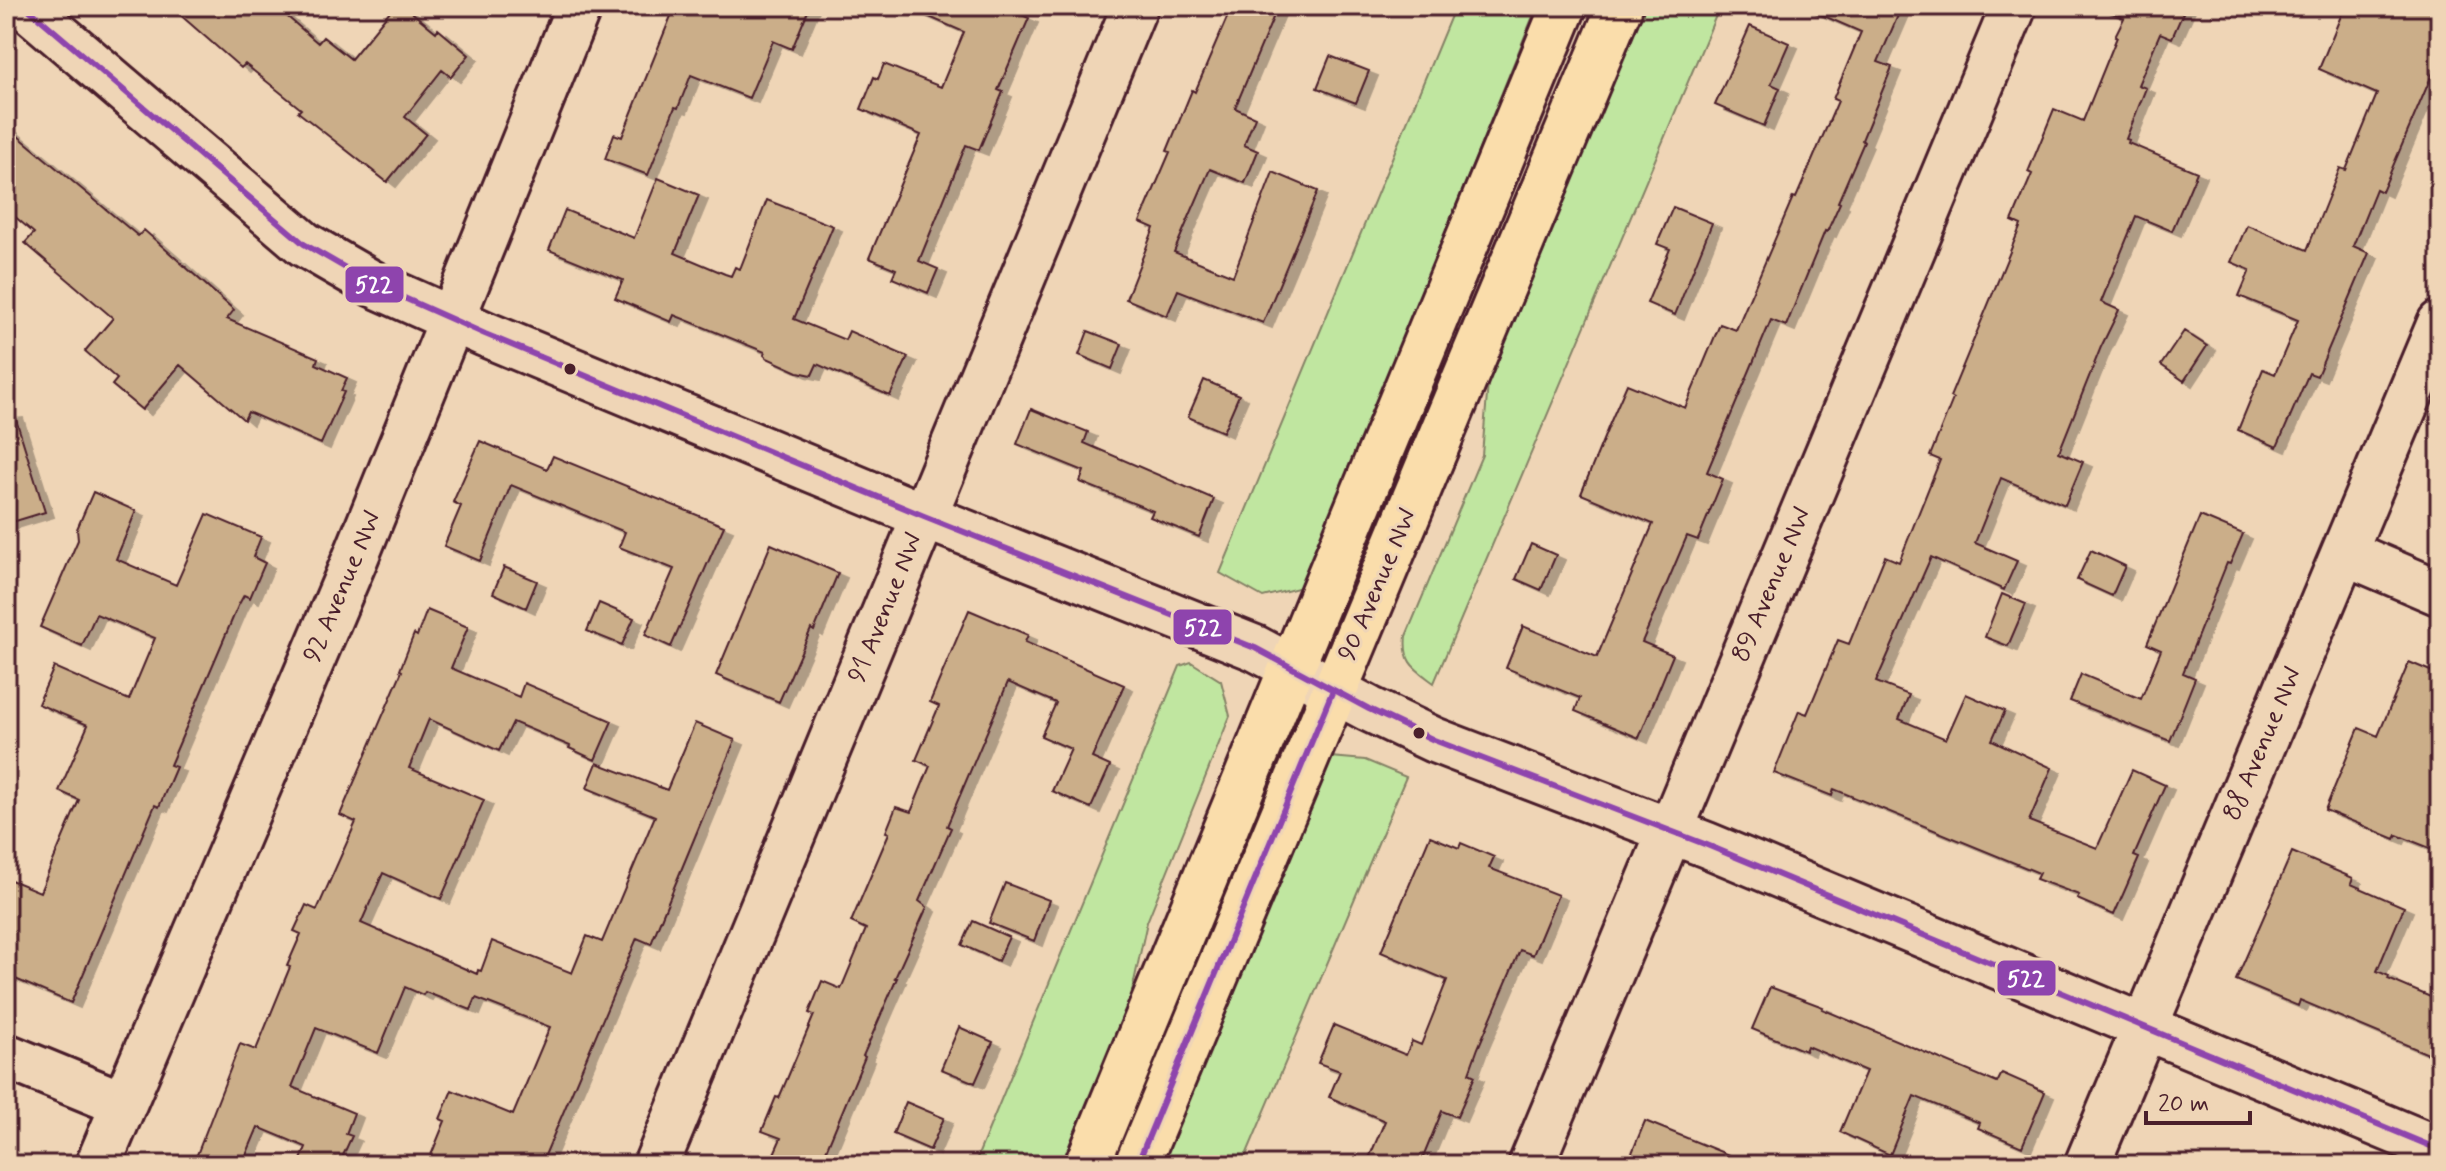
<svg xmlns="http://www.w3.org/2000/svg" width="2446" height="1171" viewBox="0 0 2446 1171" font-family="Mynerve,sans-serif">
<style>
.green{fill:#c0e6a0;stroke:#858266;stroke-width:2}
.building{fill:#cbae89;stroke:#4a1f2b;stroke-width:2;filter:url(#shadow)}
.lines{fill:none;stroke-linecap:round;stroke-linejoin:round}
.minor-casing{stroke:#4a1f2b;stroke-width:50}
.major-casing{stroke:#4a1f2b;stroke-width:50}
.minor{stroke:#efd5b6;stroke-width:44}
.major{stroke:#faddab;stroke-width:44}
.bus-1-casing{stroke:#efd5b6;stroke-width:12}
.bus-1{stroke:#8e44ad;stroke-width:6}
.bus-dot{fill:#4a1f2b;stroke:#efd5b6;stroke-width:3}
.labels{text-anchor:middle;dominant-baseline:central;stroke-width:6;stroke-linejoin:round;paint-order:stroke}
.street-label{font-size:26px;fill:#4a1f2b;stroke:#efd5b6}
.line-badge{stroke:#efd5b6;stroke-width:3}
.badge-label{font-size:22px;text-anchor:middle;font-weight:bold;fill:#fff}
</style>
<defs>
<filter id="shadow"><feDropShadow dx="9" dy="5" stdDeviation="0" flood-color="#0004"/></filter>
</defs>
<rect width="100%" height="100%" fill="#efd5b6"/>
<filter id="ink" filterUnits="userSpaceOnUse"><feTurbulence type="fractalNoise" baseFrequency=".0125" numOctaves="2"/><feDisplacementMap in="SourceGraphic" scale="16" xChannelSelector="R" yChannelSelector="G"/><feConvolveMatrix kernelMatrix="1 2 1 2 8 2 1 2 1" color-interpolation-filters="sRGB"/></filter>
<g filter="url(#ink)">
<path class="green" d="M1455 6H1537L1302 587 1263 597 1220 573Z
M1636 6H1720L1434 683C1414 668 1403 663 1406 636L1482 455 1489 371Z
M1191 662 1221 681 1230 716 1147 922 1126 1019 1066 1165H974L1180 666Z
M1319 756 1365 760 1406 777 1242 1165H1149Z"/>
<path class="building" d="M170 6H275L318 43 323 37 351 59 394 6H404L436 32 438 29 469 55 451 77 442 70 405 117 426 134 387 182 298 112 301 109 245 64 241 68Z
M675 6H810L792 49 773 41 749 98 691 75 678 108 675 107 648 175 605 159 614 134 622 137Z
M904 6H1001L1029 18 998 90 1003 92 979 150 966 145 919 261 938 269 928 293 892 278 896 269 869 258 921 135 861 109 874 77 878 79 884 64 941 87 964 32Z
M1232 6H1278L1235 108 1255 117 1244 145 1258 151 1245 183 1210 169 1174 252 1233 276 1273 172 1318 191 1263 323 1178 290 1167 316 1126 299 1154 228 1140 222 1170 152 1167 151 1192 90 1195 92Z
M1801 6H1902L1878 62 1892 67 1862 140 1864 142 1838 202 1840 203 1827 232 1825 231 1786 326 1771 320 1707 472 1723 479 1698 540 1687 536 1642 642 1673 655 1639 738 1575 711 1580 698 1506 668 1523 626 1597 657 1653 524 1581 494 1610 423 1627 384 1685 408 1720 324 1736 330 1793 197 1796 198 1838 101 1833 99 1861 32Z
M2096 6H2186L2172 38 2160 33 2138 85 2146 88 2126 139 2129 140 2128 143 2197 172 2172 231 2136 216 2101 302 2119 310 2101 347 2059 452 2083 462 2065 505 2001 478 1975 543 2017 561 2004 590 1931 557 1876 682 1909 695 1899 719 1946 739 1966 694 2005 711 1992 740 2052 768 2029 821 2097 848 2132 770 2165 785 2134 856 2139 858 2114 915 2077 899 2079 895 2036 879 2039 873 1834 789 1832 796 1774 773 1799 711 1807 714 1838 640 1849 644 1885 556 1899 562 1940 460 1930 456 1953 399 1950 397 2021 225 2012 221 2032 174 2028 172 2054 109 2083 121 2117 37 2115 36 2124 18Z
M2345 6H2418L2440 15V56L2382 192 2376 189 2353 246 2369 253 2317 376 2309 373 2277 447 2238 430 2263 369 2275 374 2298 320 2239 296 2250 270 2231 262 2247 225 2307 250 2340 168 2346 170 2377 94 2319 69Z
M1750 26 1789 43 1771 84 1780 88 1764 126 1715 105Z
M1330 56 1369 71 1356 103 1317 88Z
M6 126 138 236 144 230 234 310 227 319 318 358 316 364 347 378 341 391 344 392 321 444 248 412 244 420 180 365 142 410 112 385 117 379 85 351 113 318 25 243 34 233 6 209Z
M658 178 699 195 675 253 725 274 731 276 735 267 740 269 767 200 833 226 794 319 845 340 849 331 908 357 890 396 817 364 812 375 798 372 767 358 764 355 765 352 674 315 671 322 615 298 623 280 549 250 565 210 634 238Z
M1673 207 1712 223 1675 315 1647 303 1670 249 1657 244Z
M1088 331 1122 344 1112 369 1079 355Z
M2184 331 2207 346 2184 381 2161 365Z
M1204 380 1239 395 1223 432 1188 417Z
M1031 409 1088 432 1084 443 1214 499 1199 537 1150 517 1153 511 1080 482 1084 471 1017 444Z
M14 413 45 512 6 524V414Z
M480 441 547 469 553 456 724 526 671 647 645 635 674 569 619 547 625 532 511 485 480 561 444 546 461 506 453 502Z
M93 492 136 511 116 559 176 585 207 514 261 537 253 557 265 563 250 598 244 595 238 606 170 765 176 767 159 807 155 805 71 1003 6 975V878L40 892 79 800 59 791 88 725 38 704 54 667 129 700 155 638 96 614 82 646 40 627 78 540 77 529Z
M2200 516 2243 534 2230 564 2227 563 2183 673 2195 678 2170 741 2070 701 2081 674 2141 699 2161 650 2147 644Z
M771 544 838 573 814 631 811 629 779 702 716 675Z
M1531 544 1556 555 1541 590 1516 579Z
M2091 550 2125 566 2112 596 2077 580Z
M504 567 537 581 526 608 493 593Z
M2002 594 2026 604 2008 646 1985 637Z
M599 603 634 618 622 645 587 631Z
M427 610 468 627 451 668 519 697 524 683 612 721 595 760 569 748 570 746 513 722 499 751 429 719 409 768 484 800 441 899 383 873 361 923 477 974 478 970 481 971 492 941 572 973 587 936 602 942 655 816 587 788 597 763 667 790 695 723 735 740 663 914 651 944 637 938 541 1165H427L445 1121 440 1119 452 1090 513 1115 550 1027 476 998 471 1010 425 992 423 995 405 987 378 1053 316 1028 292 1087 354 1113 346 1134 352 1136 341 1160 336 1158 333 1165H299L306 1147 258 1127 242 1165H193L240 1044 256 1050 290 967 287 966 301 934 294 931 306 905 317 910 356 822 340 815 402 671 400 670 414 634 417 636Z
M969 610 1028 635 1025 642 1124 685 1092 758 1110 766 1091 808 1052 791 1071 749 1041 736 1056 703 1008 682 947 826 951 828 919 901 927 907 895 978H897L863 1056 865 1057 820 1165H769L781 1138 762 1131 776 1097 779 1098 814 1015 809 1013 822 981 841 989 866 929 851 922 889 833 886 832 896 807 911 812 930 766 916 760 939 706 930 702Z
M2409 662 2440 675V852L2397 835 2395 839 2325 810 2359 728 2378 736Z
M1430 836 1459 848 1461 843 1494 857 1489 868 1558 895 1533 955 1520 950 1478 1048 1469 1073 1475 1076 1457 1117 1442 1111 1420 1165H1366L1385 1121 1329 1097 1340 1071 1318 1063 1334 1025 1406 1055 1412 1041 1421 1045 1447 980 1381 952Z
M2292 852 2353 878 2351 884 2404 907 2377 971 2389 976 2388 979 2440 1001V1059L2300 1000 2298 1006 2236 980Z
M1005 883 1049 900 1034 941 989 923Z
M973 921 1009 937 998 961 962 945Z
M1770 987 1823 1007 1822 1009 1997 1083 2002 1073 2045 1092 2022 1147 1978 1128 1980 1123 1914 1096 1890 1155 1840 1132 1866 1071 1807 1046 1805 1051 1752 1029Z
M959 1027 993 1042 975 1083 941 1069Z
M906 1102 944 1118 930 1150 893 1134Z
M1645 1121 1751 1164 1750 1165H1627Z"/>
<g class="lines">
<defs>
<path id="minor" d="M25 6 304 244 375 285 485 334 924 516 1255 648 1369 709 1434 740 1707 845 2440 1150
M2344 552 2440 593
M6 1056 123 1104
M98 1165 355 559 579 6
M656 1165 1135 6
M1531 1165 2014 6
M2087 1165 2440 323"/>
<path id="major" d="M1087 1165 1564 6
M1137 1165 1620 6"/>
</defs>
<use href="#minor" class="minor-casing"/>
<use href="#major" class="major-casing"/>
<use href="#minor" class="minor"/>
<use href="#major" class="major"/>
<defs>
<path id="bus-1" d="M25 6 304 244 375 285 485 334 924 516 1255 648 1369 709 1434 740 1707 845 2440 1150
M1137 1165 1333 690"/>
</defs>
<use href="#bus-1" class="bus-1-casing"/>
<use href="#bus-1" class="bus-1"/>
</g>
</g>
<g class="bus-dot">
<circle cx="570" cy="369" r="7"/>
<circle cx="1419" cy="733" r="7"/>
</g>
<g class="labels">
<g class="street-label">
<text transform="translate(1378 585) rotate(-67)">90 Avenue NW</text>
<text transform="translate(1772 585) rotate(-67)">89 Avenue NW</text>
<text transform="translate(343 587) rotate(-67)">92 Avenue NW</text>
<text transform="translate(886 608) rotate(-68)">91 Avenue NW</text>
<text transform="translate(2263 744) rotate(-67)">88 Avenue NW</text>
</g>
</g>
<g class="line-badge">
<rect x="344" y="265" width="61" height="39" rx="8" fill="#8e44ad"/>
<rect x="1172" y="608" width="61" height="38" rx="8" fill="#8e44ad"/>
<rect x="1996" y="959" width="61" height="38" rx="8" fill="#8e44ad"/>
</g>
<g class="badge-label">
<text x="374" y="292">522</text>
<text x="1203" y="635">522</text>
<text x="2026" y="986">522</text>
</g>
<rect width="2446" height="1171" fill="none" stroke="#efd5b6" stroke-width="32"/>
<rect x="16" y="16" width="2414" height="1139" fill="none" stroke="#4a1f2b" stroke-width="3" filter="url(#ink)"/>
<path d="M2146 1111v12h104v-12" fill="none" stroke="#4a1f2b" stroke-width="4"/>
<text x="2158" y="1111" font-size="24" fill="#4a1f2b" stroke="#efd5b6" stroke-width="6" paint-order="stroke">20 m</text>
</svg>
